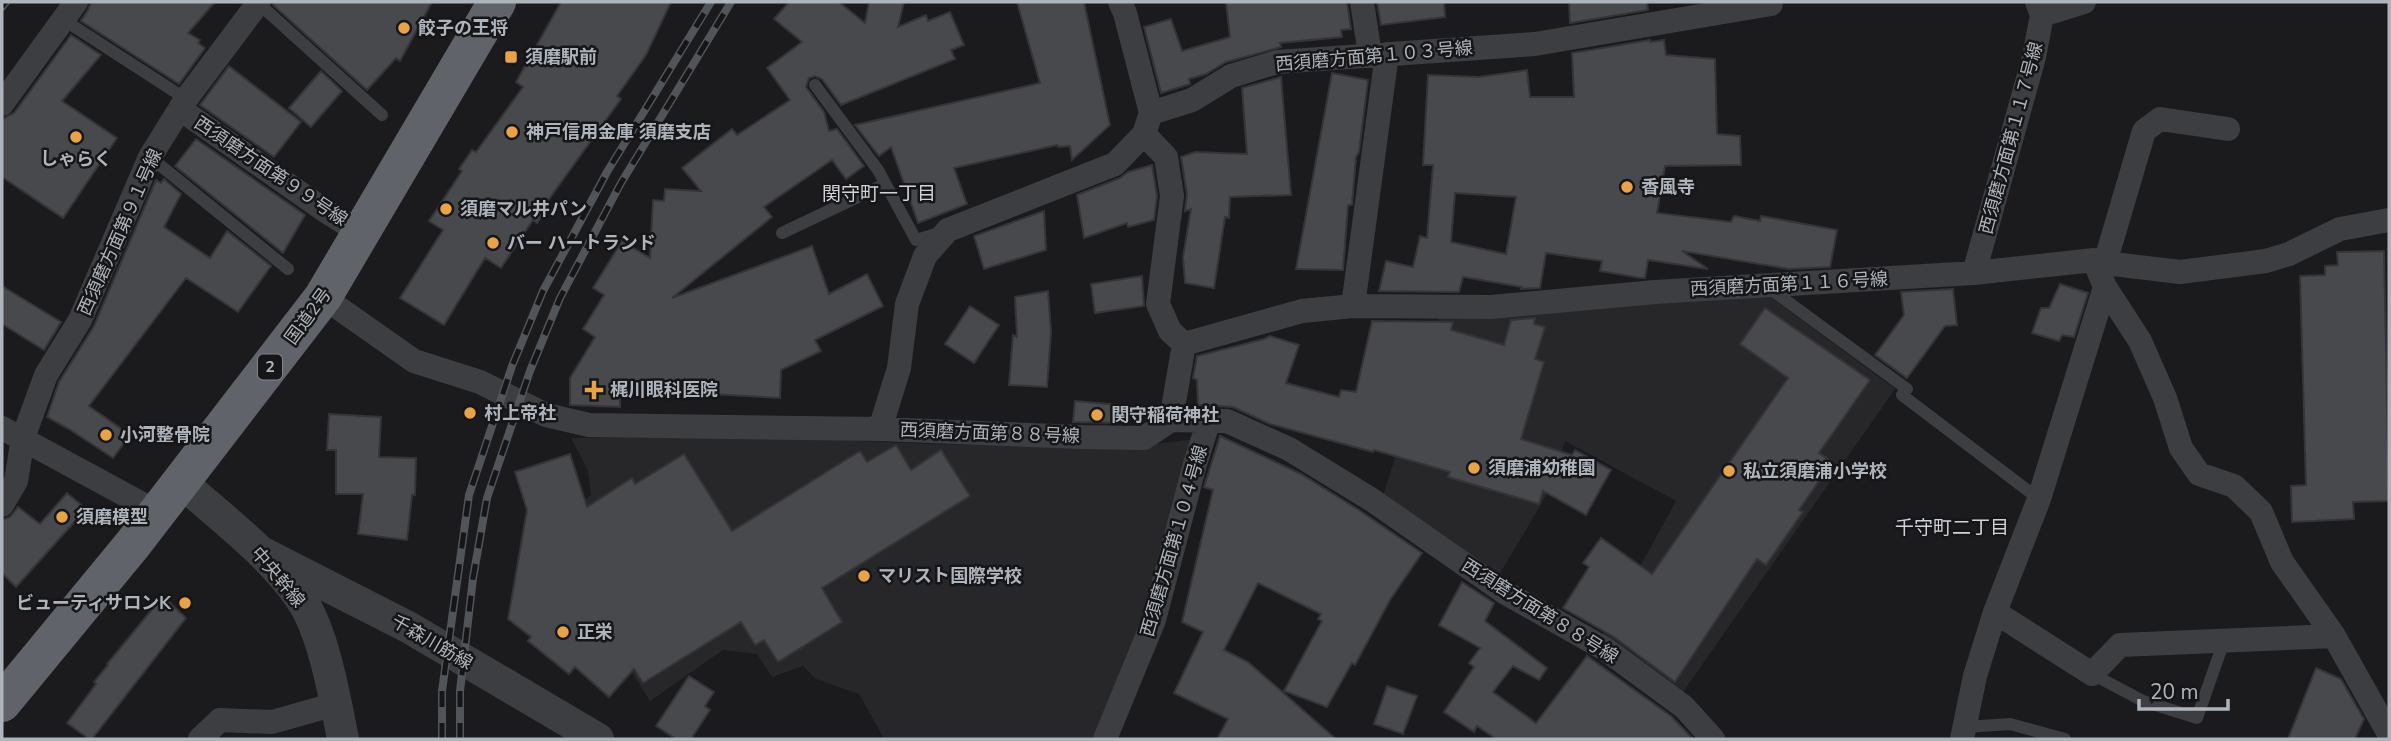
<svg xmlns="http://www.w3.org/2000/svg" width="2391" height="741" viewBox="0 0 2391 741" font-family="'Nunito Sans','Noto Sans JP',sans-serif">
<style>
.built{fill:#27272a}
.building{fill:#48494d;stroke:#353539;stroke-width:2;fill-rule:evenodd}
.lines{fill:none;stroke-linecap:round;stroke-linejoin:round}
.service{stroke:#3c3e42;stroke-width:12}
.minor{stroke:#3c3e42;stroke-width:24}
.tertiary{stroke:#3c3e42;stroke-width:32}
.trunk{stroke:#60646a;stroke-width:38}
.rail-casing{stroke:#515459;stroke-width:8}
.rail{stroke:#161618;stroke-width:5;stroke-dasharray:16;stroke-linecap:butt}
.poi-dot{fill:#e8a348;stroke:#161618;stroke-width:2.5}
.labels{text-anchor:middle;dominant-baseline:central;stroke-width:5;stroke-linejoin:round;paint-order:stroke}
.shield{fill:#161618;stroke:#80858b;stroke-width:2}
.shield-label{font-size:16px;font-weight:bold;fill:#aeb4bc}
.poi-label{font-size:18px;font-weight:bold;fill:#aeb4bc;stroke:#161618;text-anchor:start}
.street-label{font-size:18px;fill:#aeb4bc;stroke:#161618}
.neighbourhood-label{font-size:19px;fill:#cfd2d8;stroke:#161618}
</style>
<rect width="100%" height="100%" fill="#1b1b1d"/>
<path class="built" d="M1768 295 1895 389 1681 695 1601 637 1676 501 1565 441 1547 494 1498 577 1383 496 1441 312Z
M735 435 928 444 1123 448 1196 439 1145 620 1094 739H884L859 694 816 679 803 666 772 677 757 654 723 650 650 701 543 532 591 495 588 471 571 438Z"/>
<path class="building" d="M91 2H215L188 33 200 40 198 43 205 48 179 84 81 21 88 10Z
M274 2H432L400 61 396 58 367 90 273 5Z
M561 2H671L646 55 617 96 621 99 547 202 550 204 537 223 533 220 501 268 485 258 444 325 400 298 443 230 429 221 462 171 459 169 472 150 476 152 523 87 516 82Z
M789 2H839L865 23 869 2H904L898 27 926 15 928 21 950 12 964 45 951 50 955 59 841 105 822 79 815 76 809 78 806 87 824 112 829 131 837 129 864 166 846 179 832 160 764 207 772 217 672 298 812 246 829 294 867 274 883 306 815 340 821 351 781 370 780 398 620 389V407L570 405V378L595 337 583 329 604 295 593 288 622 241 650 258 653 200 664 201 665 189 701 191 682 168 732 129 737 135 790 100 767 68 802 42 774 19Z
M1017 2H1084L1110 125 1072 160 1070 146 1058 147 1057 145 954 168 967 204 918 223 891 147 879 156 855 125 1040 83Z
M1226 2H1347L1351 29 1341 30 1342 37 1280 43 1281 47 1226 62 1206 74 1189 79 1190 84 1161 93 1144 27 1171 19 1182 51 1230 37Z
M1377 2H1444L1445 17 1381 25Z
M1569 2H1647L1648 10 1570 23Z
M71 35 101 55 62 101 117 138 63 218 2 177V119L14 113Z
M1650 40V42L1664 40 1666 55 1715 59 1717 134 1740 136 1741 165 1665 166 1657 213 1731 222 1734 216 1760 221 1761 216 1837 230 1830 267 1789 269 1682 251 1708 269 1648 260 1645 278H1641L1600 271 1602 261 1546 253 1540 288 1521 289 1522 287 1463 277 1459 292 1379 291 1386 261 1413 267 1420 236 1427 238 1433 165H1423L1428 75 1479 77 1527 70 1530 97H1574L1572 53ZM1455 193 1516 197 1506 254 1451 242Z
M229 66 301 122 274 157 200 105Z
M321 71 342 91 311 127 289 108Z
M1332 73 1368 80 1359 152 1356 157 1352 205H1348L1343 270 1296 269Z
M1281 77 1291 195 1230 197 1229 218 1225 217 1214 288 1185 283 1183 257 1191 209 1185 211 1187 194 1181 157 1195 152 1247 154 1242 88Z
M196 139 305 215 283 253 175 166Z
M1152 165 1157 196 1154 220 1128 227 1127 223 1084 238 1077 195 1120 178 1128 172Z
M164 179 181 194 164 227 210 258 227 231 271 266 238 312 186 278 89 406 130 435 113 458 69 429 47 417 59 382 94 326 156 180 161 183Z
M1044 211 1046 250 984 269 974 236Z
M2384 251 2389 501 2353 502 2354 519 2292 522 2291 486 2306 485 2300 276 2325 275V266L2338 265 2337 252Z
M1142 276 1144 306 1095 313 1091 284Z
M2060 284 2088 293 2074 337 2062 335 2059 341 2032 333 2041 308H2049Z
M2 286 61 322 44 350 2 324Z
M1953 289 1957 325 1945 326 1907 378 1875 355 1904 315 1901 292Z
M1048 291 1051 332 1047 387 1009 385 1013 335 1017 337 1015 297Z
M970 306 999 325 974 363 945 344Z
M1765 308 1870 380 1819 453 1832 462 1799 510 1803 512 1766 565 1757 559 1675 682 1614 637 1563 608 1589 567 1583 563 1601 538 1652 574 1788 378 1740 344Z
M1535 318 1534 324 1545 327 1535 359 1544 362 1521 439 1572 455 1575 450 1611 470 1586 515 1543 491 1539 504 1448 477 1450 472 1374 450 1373 452 1270 424 1233 407 1198 405 1197 380 1193 378 1197 356 1264 339 1270 336 1299 345 1286 383 1339 397 1341 390 1356 392 1372 321 1453 322 1451 330 1504 345 1511 320Z
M1075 401 1119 405 1118 423 1073 422Z
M329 414 381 417 379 457 416 458 415 495H412L407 540 358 534 363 494H336V450H327Z
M1220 436 1301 474 1359 510 1422 553 1390 600 1355 665 1352 663 1327 707 1284 691 1322 621 1318 619 1321 614 1258 583 1224 650 1248 662 1336 739H1217L1228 719 1174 693 1203 632 1182 622 1213 490 1204 487Z
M896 445 911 470 941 450 970 496 822 588 842 622 778 662 764 640 755 645 741 622 643 683 634 669 609 697 575 667 569 674 528 641 531 637 508 619 527 510 515 472 570 454 587 507 632 478 635 484 684 454 732 531 860 451 867 462Z
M67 493 86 509 16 587 2 573V520L10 517 18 507 40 524Z
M1462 582 1494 603 1485 621 1547 668 1539 680 1513 666 1493 692 1536 723 1587 656 1671 716 1693 739H1496L1477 726 1474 732 1444 712 1474 667 1469 663 1480 648 1439 625Z
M163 596 186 618 92 739H89L67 723 96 684 94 682 108 665 107 664Z
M2316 668 2341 679 2364 719 2355 739H2288Z
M689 676 714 692 705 706 710 710 691 739H676L656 726Z
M1387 686 1417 696 1403 734 1374 724Z"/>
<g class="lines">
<path class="service" d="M257 2 382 115
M64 20 186 99
M815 85 878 170 916 240 939 233
M150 157 288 269
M782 233 885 184
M1769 288 1907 389
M1902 395 2039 499
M2092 674 2143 701 2197 718 2224 641
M1965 727 2010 724 2065 739"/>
<path class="minor" d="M1120 2 1125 13 1151 113
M1362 2 1370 55
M2042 15 2084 2
M2 104 76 2
M180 109 324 210 361 233
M1151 113 1192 100 1231 76 1277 62 1535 44 1771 4V2
M1144 134 1166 157 1172 196 1158 304 1170 331 1184 344
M2094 260 2105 287 2140 341 2165 398 2181 448 2199 474 2234 486 2261 512 2282 562 2334 636 2389 734
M2105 263 2144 131 2160 119 2228 129
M1974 273 2034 57 2042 15 2037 2
M323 297 414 361 480 382 546 415 589 425 880 429 1081 437 1144 438 1171 420 1227 421 1289 449 1372 500 1504 592 1605 649 1684 707 1713 739
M1353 306 1387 54
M1184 344 1302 311 1353 306 1491 307 1655 292 1974 273 2094 260 2105 263 2180 272 2266 261 2289 254 2340 229 2389 220
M1171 420 1184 344
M2 428 157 512
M880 429 899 368 907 304 925 256 948 230 1115 164 1144 134 1151 113
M2 505 16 481 23 438 46 375 80 320 150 157 186 99 259 2
M1995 612 2092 674 2120 645 2334 636
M200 739 220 720 272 722 336 704
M1105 739 1154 620 1195 464 1209 420
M1962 739 1975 676 1995 612 2039 499 2105 287"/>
<path class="tertiary" d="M181 482C223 519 269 553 301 599 324 633 335 699 343 739
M261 552 408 627 598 739"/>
<path class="trunk" d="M2 703 133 544 323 297 497 2"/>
<defs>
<path id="rail" d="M2 7 6 2
M442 739V691L469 495 512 366 543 291 607 172 711 2
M460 739V691L473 578 487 498 530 371 560 298 621 183 731 2"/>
</defs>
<use href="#rail" class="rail-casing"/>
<use href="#rail" class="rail"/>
</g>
<g class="poi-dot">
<circle cx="404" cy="28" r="7"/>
<rect x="504" y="50" width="14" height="14" rx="3.5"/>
<circle cx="512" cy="132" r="7"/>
<circle cx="76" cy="137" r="7"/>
<circle cx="1627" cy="187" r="7"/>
<circle cx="446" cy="209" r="7"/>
<circle cx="493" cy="243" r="7"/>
<path d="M590.5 379.5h7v7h7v7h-7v7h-7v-7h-7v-7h7z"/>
<circle cx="470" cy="413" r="7"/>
<circle cx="1097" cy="415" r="7"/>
<circle cx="106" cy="435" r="7"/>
<circle cx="1474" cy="468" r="7"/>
<circle cx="1729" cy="471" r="7"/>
<circle cx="62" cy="517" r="7"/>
<circle cx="864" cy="576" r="7"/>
<circle cx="185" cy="603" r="7"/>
<circle cx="563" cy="632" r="7"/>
</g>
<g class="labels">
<rect class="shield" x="258" y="354.5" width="24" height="25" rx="5"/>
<g class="shield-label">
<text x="270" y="367">2</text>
</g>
<g class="poi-label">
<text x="418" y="28">餃子の王将</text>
<text x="525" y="57">須磨駅前</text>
<text x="526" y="132">神戸信用金庫 須磨支店</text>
<text x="76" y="159" text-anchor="middle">しゃらく</text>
<text x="1641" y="187">香風寺</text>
<text x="460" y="209">須磨マル井パン</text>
<text x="507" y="243">バー ハートランド</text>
<text x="610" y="390">梶川眼科医院</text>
<text x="484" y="413">村上帝社</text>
<text x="1111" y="415">関守稲荷神社</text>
<text x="120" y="435">小河整骨院</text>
<text x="1488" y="468">須磨浦幼稚園</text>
<text x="1743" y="471">私立須磨浦小学校</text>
<text x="76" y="517">須磨模型</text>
<text x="878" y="576">マリスト国際学校</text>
<text x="171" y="603" text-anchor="end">ビューティサロンK</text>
<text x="577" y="632">正栄</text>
</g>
<g class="street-label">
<text transform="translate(1374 56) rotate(-5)">西須磨方面第１０３号線</text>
<text transform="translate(2011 138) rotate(-75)">西須磨方面第１１７号線</text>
<text transform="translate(271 171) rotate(34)">西須磨方面第９９号線</text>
<text transform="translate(120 232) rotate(-66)">西須磨方面第９１号線</text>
<text transform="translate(1789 284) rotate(-3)">西須磨方面第１１６号線</text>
<text transform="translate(308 316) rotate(-54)">国道2号</text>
<text transform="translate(990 433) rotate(2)">西須磨方面第８８号線</text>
<text transform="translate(1174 541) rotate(-74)">西須磨方面第１０４号線</text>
<text transform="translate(278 577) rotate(50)">中央幹線</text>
<text transform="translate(1540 611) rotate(32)">西須磨方面第８８号線</text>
<text transform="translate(432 642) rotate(30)">千森川筋線</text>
</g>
<g class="neighbourhood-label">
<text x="879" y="194">関守町一丁目</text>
<text x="1952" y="528">千守町二丁目</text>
</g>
</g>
<rect width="2391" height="741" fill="none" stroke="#aeb4bc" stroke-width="7"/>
<path d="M2139 699v10h89v-10" fill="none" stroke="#aeb4bc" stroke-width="3.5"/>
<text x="2150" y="699" font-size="21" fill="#aeb4bc" stroke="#161618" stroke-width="5" paint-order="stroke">20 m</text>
</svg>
